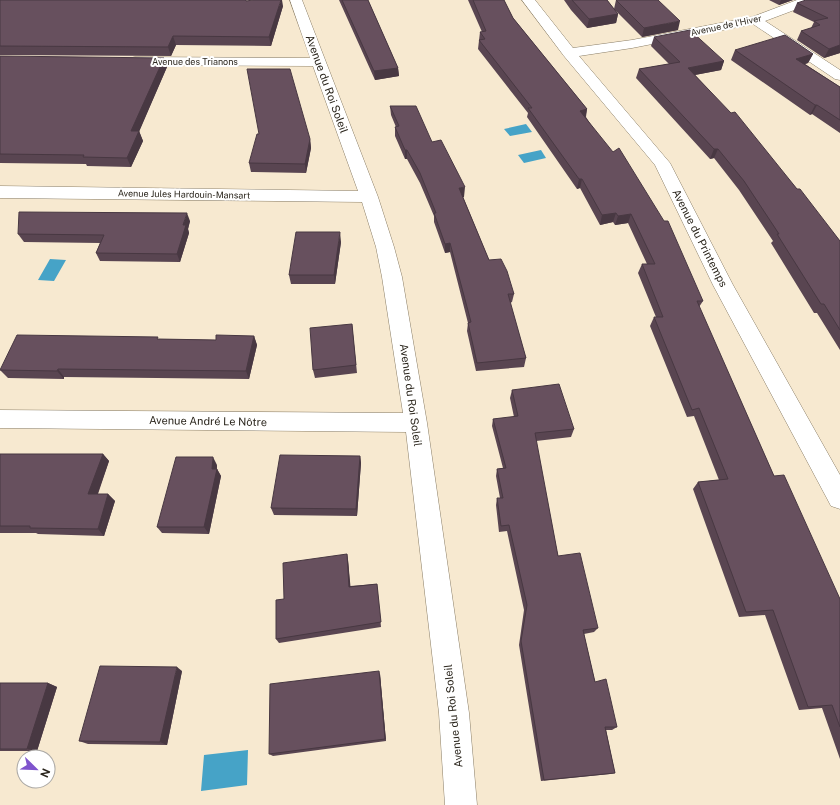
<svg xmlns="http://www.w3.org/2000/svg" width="840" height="805" viewBox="0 0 840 805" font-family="'Public Sans',sans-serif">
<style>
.water{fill:#46a3c7}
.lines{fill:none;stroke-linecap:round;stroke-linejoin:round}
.minor-casing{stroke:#8a7e67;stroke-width:1}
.minor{fill:#fff;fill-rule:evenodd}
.wall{fill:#594551}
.shaded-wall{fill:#483842}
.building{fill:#67505e;stroke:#483842}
.labels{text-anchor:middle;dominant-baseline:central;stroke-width:4;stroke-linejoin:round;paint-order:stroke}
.far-street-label{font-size:9px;fill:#2b261d;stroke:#fff}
.street-label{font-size:11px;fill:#2b261d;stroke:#fff}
</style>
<rect width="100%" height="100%" fill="#f7e9d0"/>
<path class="water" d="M526 124 532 132 510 136 504 129Z
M541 150 546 158 524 163 518 155Z
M50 259 66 260 54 281 38 280Z
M248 750 247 785 201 791 204 755Z"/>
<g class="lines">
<defs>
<path id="minor" d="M290 0H302L378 197 394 247 402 277 427 423 469 713 477 805H445L439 713 406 432 0 428V410L403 413 382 277 376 247 362 202 0 198V186L358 191 313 66 135 65 130 64 128 61 130 58 135 57 310 58Z
M522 0H535L573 48 632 40 752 17 797 0H815L813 3 765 21 840 70V80L835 79 753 24 632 48 579 56 670 163 733 285 840 475V509L831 506 713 285 655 165 564 56Z"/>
</defs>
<use href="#minor" class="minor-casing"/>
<use href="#minor" class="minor"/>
</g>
<path class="wall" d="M0 0 283 6 271 46 176 45 171 56 0 55Z
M339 0H368L398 68 399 76 375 80Z
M468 0H504L513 18 587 109 586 117 703 301 699 307 774 476 840 599V759L822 708 799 710 765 615 739 617 693 489 698 482 719 480 694 416 687 417 650 326 654 317H656L638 273 642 264H647L628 223 615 225 613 222 600 225 580 188 577 189 527 117 528 113 478 49 480 32H482Z
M564 0H607L614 9 616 0 678 30 642 37 615 10 618 14 616 23 587 28 571 10Z
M769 0H793L779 5Z
M840 0V53L824 58 797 40 801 31 811 28 814 22 793 12 797 3Z
M654 37 724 61 721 70 695 75 797 189 840 241V350L817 313H814L771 243 773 241 739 190 714 158 710 159 636 78 639 69 669 64 651 46Z
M735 50 813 54 808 63 805 64 840 87V133L812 114 810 115 731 60Z
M0 56 167 67 139 131 143 141 131 167 87 166 86 164 0 163Z
M390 106 432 142 464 197H463L489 260 514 294 512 302 510 303 526 358 524 367 476 371 467 331 468 323 450 252 445 253 434 222V216L420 183 407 159H405L395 136V127H396L391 115Z
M310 139 311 148 306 173 251 172 249 163Z
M190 221 188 229 189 233 180 262 100 261 96 253 100 243 24 242 18 234Z
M341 242 335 284H291L289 275Z
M352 324 357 373 315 378 313 370Z
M254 336 257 345 249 379 64 377V379L8 378 0 370 159 339 216 340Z
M512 390 574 429 571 437 536 441 558 556 598 628 594 632 584 634 595 682 617 727 612 730H606L615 773 610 774 541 781 519 645 524 610 507 531 499 532 496 505 497 498H500L496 476 497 469 503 468 492 426 493 419 514 417 510 398Z
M0 454H103L109 461 98 494H108L115 501 104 536 38 534 36 533H0Z
M360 456 361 463 357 516 274 515 271 508Z
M217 465V469L221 476 209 534 162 533 157 527Z
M347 554 348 560 350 586 377 584 381 627 279 643 276 639 284 599Z
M182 671 167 745 88 744 79 741Z
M380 674 386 741 273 756 269 754Z
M0 683H48L57 687 37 751H0Z"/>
<path class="shaded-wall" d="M281 0H282L283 6 271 46 269 37Z
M781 0H793L779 5Z
M618 14 616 23 587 28 589 19Z
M680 21 678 30 642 37 644 28Z
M173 36 176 45 171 56 168 47Z
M840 45V53L824 58 829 49Z
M813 54 808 63 792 68 796 59Z
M164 58 167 67 136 139 139 131 143 141 131 167 127 158 131 131Z
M724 61 721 70 684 77 688 68Z
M398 68 399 76 375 80 374 71Z
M815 105H817L812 114 810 115Z
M587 109 585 119 580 111Z
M310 139 311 148 306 173 305 164Z
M714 149H718L714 158 710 159Z
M405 150H407V159H405Z
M579 179H582L580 188 577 189Z
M465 187 464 197 459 198V188Z
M187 213 190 221 188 229 189 233 180 262 177 254 183 225Z
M616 213 613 222 600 225 602 215Z
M631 214 628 223 615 225 618 216Z
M340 232 341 242 335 284 334 275Z
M450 243V252L445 253V244Z
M254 336 257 345 249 379 246 371Z
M58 369 64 377V379L57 371Z
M103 454 109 461 95 501 88 494Z
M360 456 361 463 357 516 356 509Z
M213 457 217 465 216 474 217 469 221 476 209 534 204 527Z
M108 494 115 501 104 536 98 529Z
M347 554 348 560 351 592 349 587Z
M177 667 182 671 167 745 160 742Z
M379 671 380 674 386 741 385 739Z
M48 683 57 687 37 751 27 749Z"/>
<path class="building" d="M0 0H246V1L253 0H281L269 37 173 36 168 47 0 46Z
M342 0H368L398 68 374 71Z
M473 0H504L513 18 587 109 580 111 613 152 619 148 664 221H668L703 301H697L774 476 784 475 840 599V727L832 705 808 707 773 610 746 612 698 482 728 479 699 408 692 410 654 317H663L642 264H655L631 214 618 216 616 213 602 215 582 179H579L528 108H532L479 40 485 39 480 32 486 31Z
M572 0H607L618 14 589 19Z
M616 0H658L680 21 644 28Z
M806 0H840V45L829 49 801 31 820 25 814 21 828 18 797 3Z
M690 30 724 61 688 68 731 113 735 112 797 189H800L840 241V330L824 304H821L777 234H779L744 181 718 149H714L639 69 680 62 654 37Z
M785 35 813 54 796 59 840 87V120L817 105H815L735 50Z
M0 56 164 58 131 131H139L127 158 83 157 84 155 0 154Z
M247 69H290L310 139 305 164 249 163 257 134H259Z
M390 106H416L432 142 441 140 465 187 459 188 489 260 501 259 507 271 514 294H508L526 358 477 363 468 323 471 322 450 243 445 244 434 213H436L420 173 407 150H405L395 127 399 126Z
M19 212 187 213 183 225H186L177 254 96 253 104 235 18 234Z
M296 232H340L334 275H289Z
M352 324 356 365 313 370 310 328Z
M17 335 158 337 157 339 216 340V335L254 336 246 371 58 369 57 371 0 370Z
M559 384 574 429 535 433 558 556 580 553 598 628 583 630 595 682 606 679 617 727H605L615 773 544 780 521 641 527 605 509 525 501 526 497 498H503L497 469 506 468 493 419 518 416 512 390Z
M0 454H103L88 494H108L98 529 30 528V526H0Z
M280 455 360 456 356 509 271 508Z
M176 457H213L212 469H217L204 527H157Z
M347 554 349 587 377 584 381 622 276 639V600L284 599 283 563Z
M100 666 177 667 160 742 79 741Z
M379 671 385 739 269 754 270 684Z
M0 683H48L27 749H0Z"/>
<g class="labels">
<g class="far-street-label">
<text transform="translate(726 25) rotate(-12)">Avenue de l'Hiver</text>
<text x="195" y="61">Avenue des Trianons</text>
<text transform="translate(184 194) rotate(1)">Avenue Jules Hardouin-Mansart</text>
</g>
<g class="street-label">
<text transform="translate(327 84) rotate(70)">Avenue du Roi Soleil</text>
<text transform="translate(700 238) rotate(63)">Avenue du Printemps</text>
<text transform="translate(411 395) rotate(82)">Avenue du Roi Soleil</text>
<text transform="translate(208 421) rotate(1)">Avenue André Le Nôtre</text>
<text transform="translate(453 716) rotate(-96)">Avenue du Roi Soleil</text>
</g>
</g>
<g transform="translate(36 769) rotate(113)"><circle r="19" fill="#ffffff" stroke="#aaa8a5"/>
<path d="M0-3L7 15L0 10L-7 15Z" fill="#7f54cd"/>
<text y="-6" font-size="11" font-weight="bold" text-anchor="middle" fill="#2b261d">N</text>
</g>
</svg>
